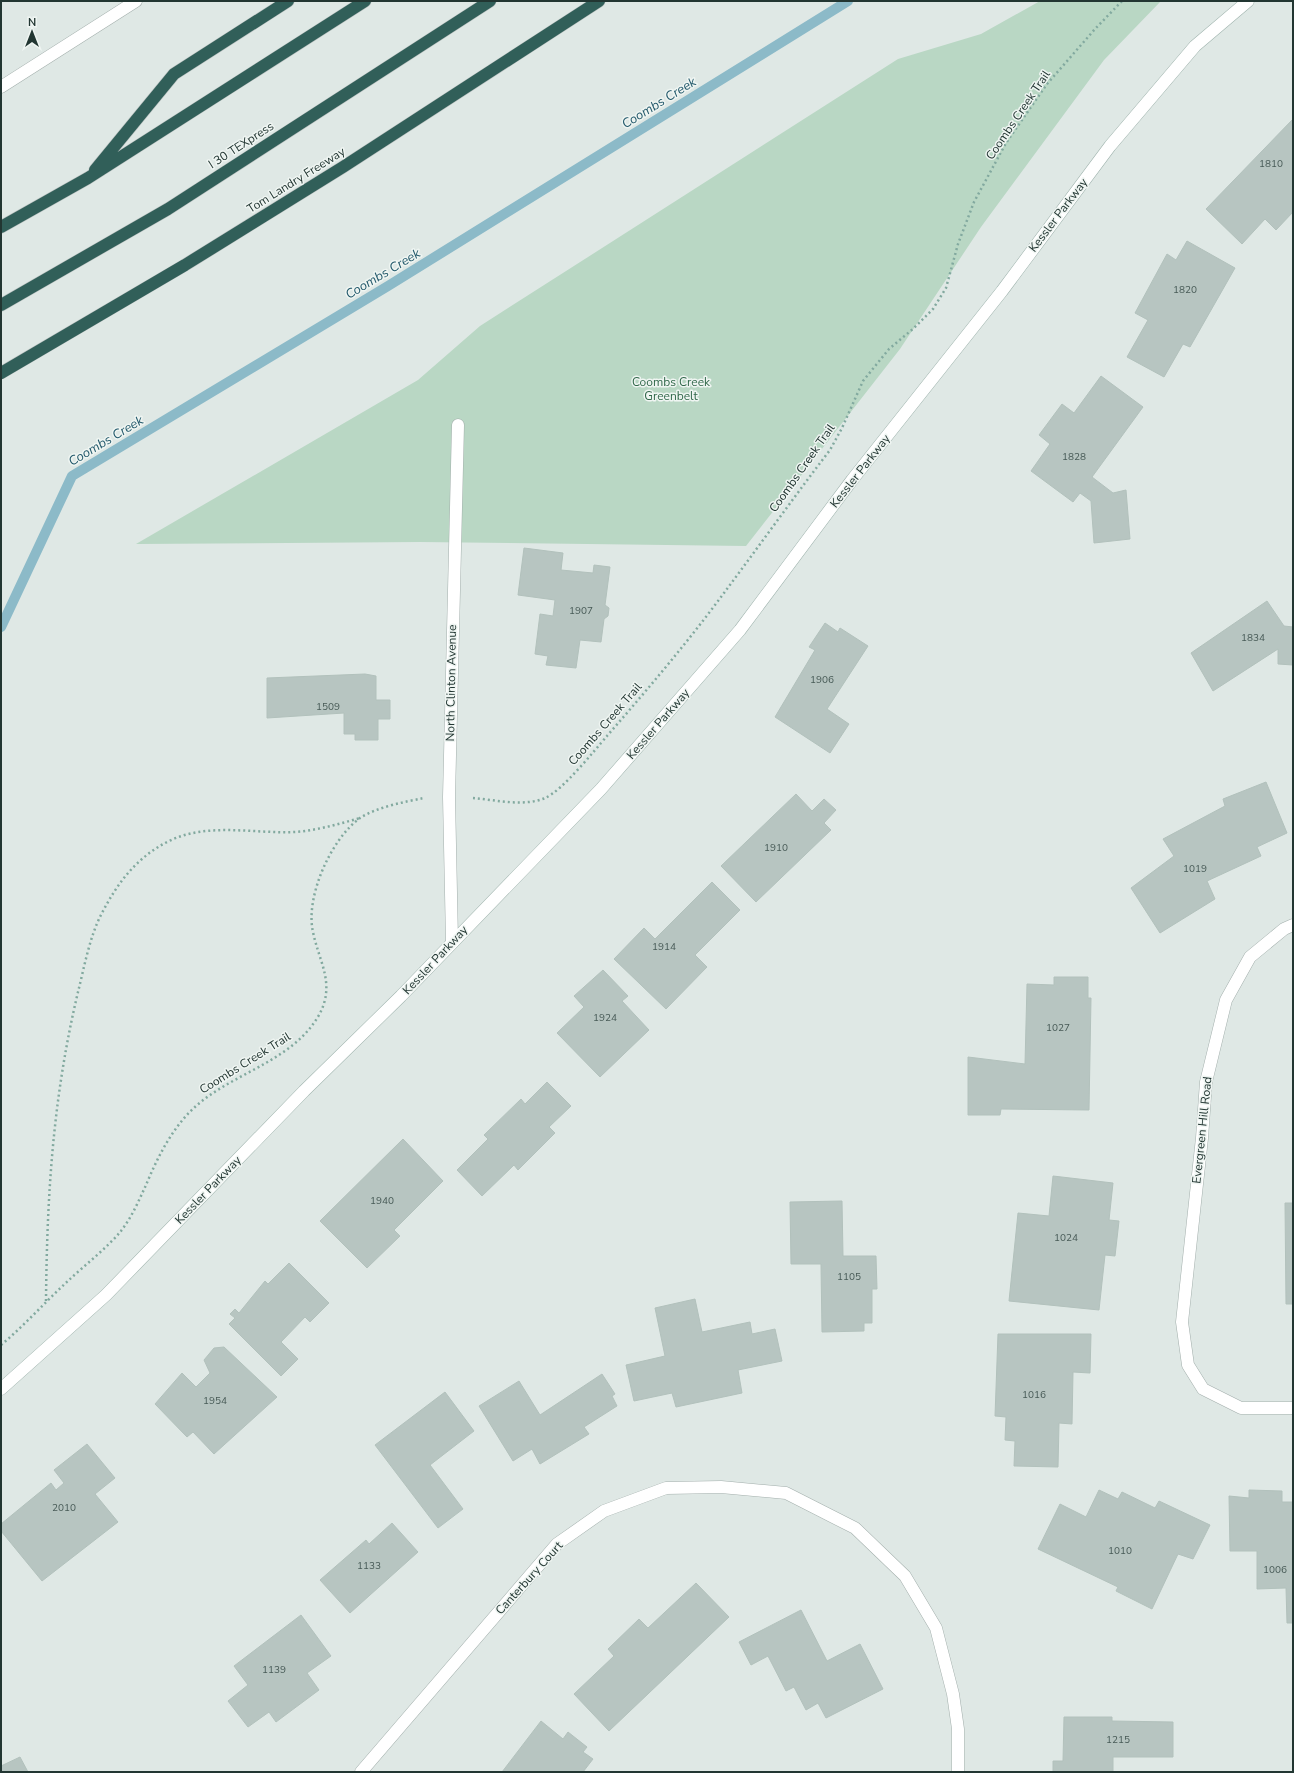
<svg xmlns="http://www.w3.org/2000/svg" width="1294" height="1773" viewBox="0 0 1294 1773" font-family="'Nunito Sans',sans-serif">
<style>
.green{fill:#b9d7c4}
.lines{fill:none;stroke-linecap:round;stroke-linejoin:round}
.stream{stroke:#8cbac8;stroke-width:10}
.building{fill:#b7c5c1;stroke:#b2c1bc}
.street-casing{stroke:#a3afac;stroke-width:13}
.secondary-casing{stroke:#9fb3ad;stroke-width:13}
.highway-casing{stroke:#bdc3c2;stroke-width:13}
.path{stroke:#82a99f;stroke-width:2.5;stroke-dasharray:2 3;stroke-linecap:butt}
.street{stroke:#fff;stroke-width:12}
.secondary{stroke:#fff;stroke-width:12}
.highway{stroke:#315f59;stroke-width:12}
.labels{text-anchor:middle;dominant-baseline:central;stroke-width:3;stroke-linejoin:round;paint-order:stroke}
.number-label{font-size:10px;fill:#475a56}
.street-label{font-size:12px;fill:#223632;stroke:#eff5f2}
.park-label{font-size:12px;fill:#31684a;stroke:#eff5f2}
.water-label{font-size:13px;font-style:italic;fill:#23596b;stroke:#eff5f2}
</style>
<rect width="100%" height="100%" fill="#dfe8e5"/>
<path class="green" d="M1040 1H1161L1104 60 981 227 900 349 746 546 420 542 136 544 418 380 480 326 898 59 981 34Z"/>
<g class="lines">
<path class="stream" d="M1 627 72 476 388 286 848 1"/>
</g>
<path class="building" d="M1293 119V212L1276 230 1265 219 1242 244 1206 209Z
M1187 241 1235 268 1190 347 1183 344 1164 377 1127 357 1148 320 1135 313 1167 254 1176 260Z
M1101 376 1143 407 1092 477 1113 493 1126 490 1130 539 1094 543 1091 501 1080 493 1073 502 1031 471 1050 444 1039 435 1062 404 1074 413Z
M524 548 563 553 561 570 593 573 594 565 610 567 605 605 609 608 608 616 604 619 601 642 580 640 576 668 546 665 548 656 535 654 540 614 553 616 555 600 518 595Z
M1267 601 1284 626 1293 627V665L1278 664V649L1213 691 1191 653Z
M825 623 838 632 840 628 868 646 827 709 849 724 830 753 775 717 815 650 809 647Z
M365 674 376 676V700H390V719H378V740H355V734H344V713L267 718V678Z
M1266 782 1287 833 1257 847 1261 856 1207 881 1215 899 1160 933 1131 888 1174 856 1163 839 1225 806 1223 799Z
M796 794 812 811 824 799 836 810 824 823 831 830 756 902 721 866Z
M712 882 740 910 695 955 707 967 666 1009 614 959 644 928 655 939Z
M603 970 628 996 622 1001 649 1030 600 1077 557 1033 584 1007 574 996Z
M1054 977H1088V998H1091L1089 1110 1001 1109 1000 1115H968V1057L1025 1064 1027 984 1054 985Z
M547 1082 571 1106 549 1127 555 1133 518 1170 514 1165 482 1196 457 1170 488 1139 484 1135 521 1099 525 1104Z
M403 1139 443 1181 394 1230 400 1236 367 1268 320 1221Z
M1053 1176 1113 1183 1109 1220 1119 1221 1115 1256 1105 1255 1099 1310 1009 1301 1018 1213 1049 1216Z
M842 1201 843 1256H876L877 1289H872V1323H864V1331L822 1332 821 1264H791L790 1202Z
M1285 1203H1293V1304H1286Z
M289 1263 329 1303 310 1322 305 1317 281 1342 298 1359 281 1376 229 1324 235 1318 230 1314 235 1309 239 1313 265 1281 268 1284Z
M695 1299 702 1332 750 1322 752 1334 775 1329 782 1361 738 1370 742 1393 676 1407 672 1393 634 1401 626 1365 665 1356 655 1308Z
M998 1334H1091L1090 1373 1073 1372 1072 1424 1059 1423 1058 1467 1014 1466 1015 1441 1005 1440 1006 1417 995 1416Z
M224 1347 277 1397 214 1454 193 1432 187 1437 155 1404 182 1373 196 1387 210 1373 204 1360 214 1348Z
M602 1374 615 1394 612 1396 617 1406 584 1427 589 1434 540 1464 532 1449 513 1461 479 1406 519 1381 540 1415Z
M445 1392 474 1431 430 1465 463 1509 438 1528 375 1445Z
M87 1444 115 1478 95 1494 118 1522 42 1581 1 1531V1524L51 1483 56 1490 64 1483 54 1470Z
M1099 1490 1118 1499 1122 1492 1155 1508 1159 1501 1210 1525 1193 1559 1178 1554 1152 1609 1116 1591 1118 1587 1038 1549 1060 1504 1086 1517Z
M1249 1490 1282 1491V1502H1293V1623H1287L1286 1588 1257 1589V1551H1230L1229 1496 1249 1498Z
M392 1523 418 1552 350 1613 320 1580 366 1540 369 1544Z
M696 1583 729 1617 609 1731 574 1694 614 1656 608 1649 639 1619 648 1628Z
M801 1610 827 1661 860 1644 883 1689 826 1718 818 1703 806 1710 794 1687 786 1691 768 1656 751 1665 739 1642Z
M301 1615 331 1656 307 1673 319 1690 276 1722 269 1712 248 1727 228 1701 248 1685 234 1666Z
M1064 1717H1112V1721L1173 1722V1757H1113V1772H1053V1761H1063Z
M541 1721 563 1739 568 1732 587 1747 583 1752 593 1759 583 1772H502Z
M20 1757 28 1772H1V1766Z"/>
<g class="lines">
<defs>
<path id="street" d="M1 87 136 1
M1293 925 1284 929 1250 957 1226 1000 1206 1082 1202 1138 1182 1322 1188 1365 1203 1389 1241 1408H1293
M452 941 449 797 458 425
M361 1772 557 1544 604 1511 666 1488 721 1487 786 1493 855 1528 905 1576 936 1628 953 1694 958 1729V1772"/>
<path id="secondary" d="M1 1389 106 1295 304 1091 401 996 601 789 740 630 852 480 1002 291 1110 146 1195 46 1248 1"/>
<path id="highway" d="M95 170 174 74 288 1
M1 227 88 178 365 1
M1 305 168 209 490 1
M1 373 185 265 343 167 599 1"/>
</defs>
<use href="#street" class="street-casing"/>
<use href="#secondary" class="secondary-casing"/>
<use href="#highway" class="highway-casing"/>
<path class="path" d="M473 798C496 800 524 807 545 798 562 791 594 751 607 736 647 690 687 643 724 593 759 546 794 497 830 450L842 428 863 381 889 349 914 328 933 309 946 288 958 244 974 202 1006 143 1047 84 1095 29 1122 1
M46 1301C47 1194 53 1097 78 992 84 968 90 935 102 913 118 882 137 857 169 841 208 822 254 834 296 832 318 830 339 824 360 818
M1 1345C25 1325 46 1301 69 1280 85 1265 107 1248 121 1231 132 1217 139 1200 146 1185 159 1154 175 1122 202 1101 240 1071 294 1059 319 1015 336 984 319 962 313 932 305 897 331 839 360 818 377 807 404 802 424 798"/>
<use href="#street" class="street"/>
<use href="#secondary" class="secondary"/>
<use href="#highway" class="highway"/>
</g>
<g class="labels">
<g class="number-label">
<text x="1271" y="164">1810</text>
<text x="1185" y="290">1820</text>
<text x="1074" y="457">1828</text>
<text x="581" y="611">1907</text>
<text x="1253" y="638">1834</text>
<text x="822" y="680">1906</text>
<text x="328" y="707">1509</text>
<text x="776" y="848">1910</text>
<text x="1195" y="869">1019</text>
<text x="664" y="947">1914</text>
<text x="605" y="1018">1924</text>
<text x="1058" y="1028">1027</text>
<text x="382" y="1201">1940</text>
<text x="1066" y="1238">1024</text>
<text x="849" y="1277">1105</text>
<text x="1034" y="1395">1016</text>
<text x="215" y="1401">1954</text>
<text x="64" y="1508">2010</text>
<text x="1120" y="1551">1010</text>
<text x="369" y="1566">1133</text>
<text x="1275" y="1570">1006</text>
<text x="274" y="1670">1139</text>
<text x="1118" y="1740">1215</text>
</g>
<g class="street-label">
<text transform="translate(1018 115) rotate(-56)">Coombs Creek Trail</text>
<text transform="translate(241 145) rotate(-33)">I 30 TEXpress</text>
<text transform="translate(296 180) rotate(-32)">Tom Landry Freeway</text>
<text transform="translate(1058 215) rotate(-53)">Kessler Parkway</text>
<text transform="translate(802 468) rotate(-55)">Coombs Creek Trail</text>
<text transform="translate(860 471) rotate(-52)">Kessler Parkway</text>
<text transform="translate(451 683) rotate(-89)">North Clinton Avenue</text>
<text transform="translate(605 724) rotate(-49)">Coombs Creek Trail</text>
<text transform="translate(658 724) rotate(-49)">Kessler Parkway</text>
<text transform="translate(435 960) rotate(-47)">Kessler Parkway</text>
<text transform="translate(245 1063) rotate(-32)">Coombs Creek Trail</text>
<text transform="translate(1202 1130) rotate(-84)">Evergreen Hill Road</text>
<text transform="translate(208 1190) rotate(-46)">Kessler Parkway</text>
<text transform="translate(529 1578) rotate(-48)">Canterbury Court</text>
</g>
<g class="park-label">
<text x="671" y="382">Coombs Creek<tspan x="671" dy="14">Greenbelt</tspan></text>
</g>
<g class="water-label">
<text transform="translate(659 103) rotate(-32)">Coombs Creek</text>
<text transform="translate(383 274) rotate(-31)">Coombs Creek</text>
<text transform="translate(106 441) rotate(-31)">Coombs Creek</text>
</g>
</g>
<rect width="1294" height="1773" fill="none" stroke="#223632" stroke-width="4"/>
<g transform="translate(32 32)" stroke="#eff5f2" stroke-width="3" paint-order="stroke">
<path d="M0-3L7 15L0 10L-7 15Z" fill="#223632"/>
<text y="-6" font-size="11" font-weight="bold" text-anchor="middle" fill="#223632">N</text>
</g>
</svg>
